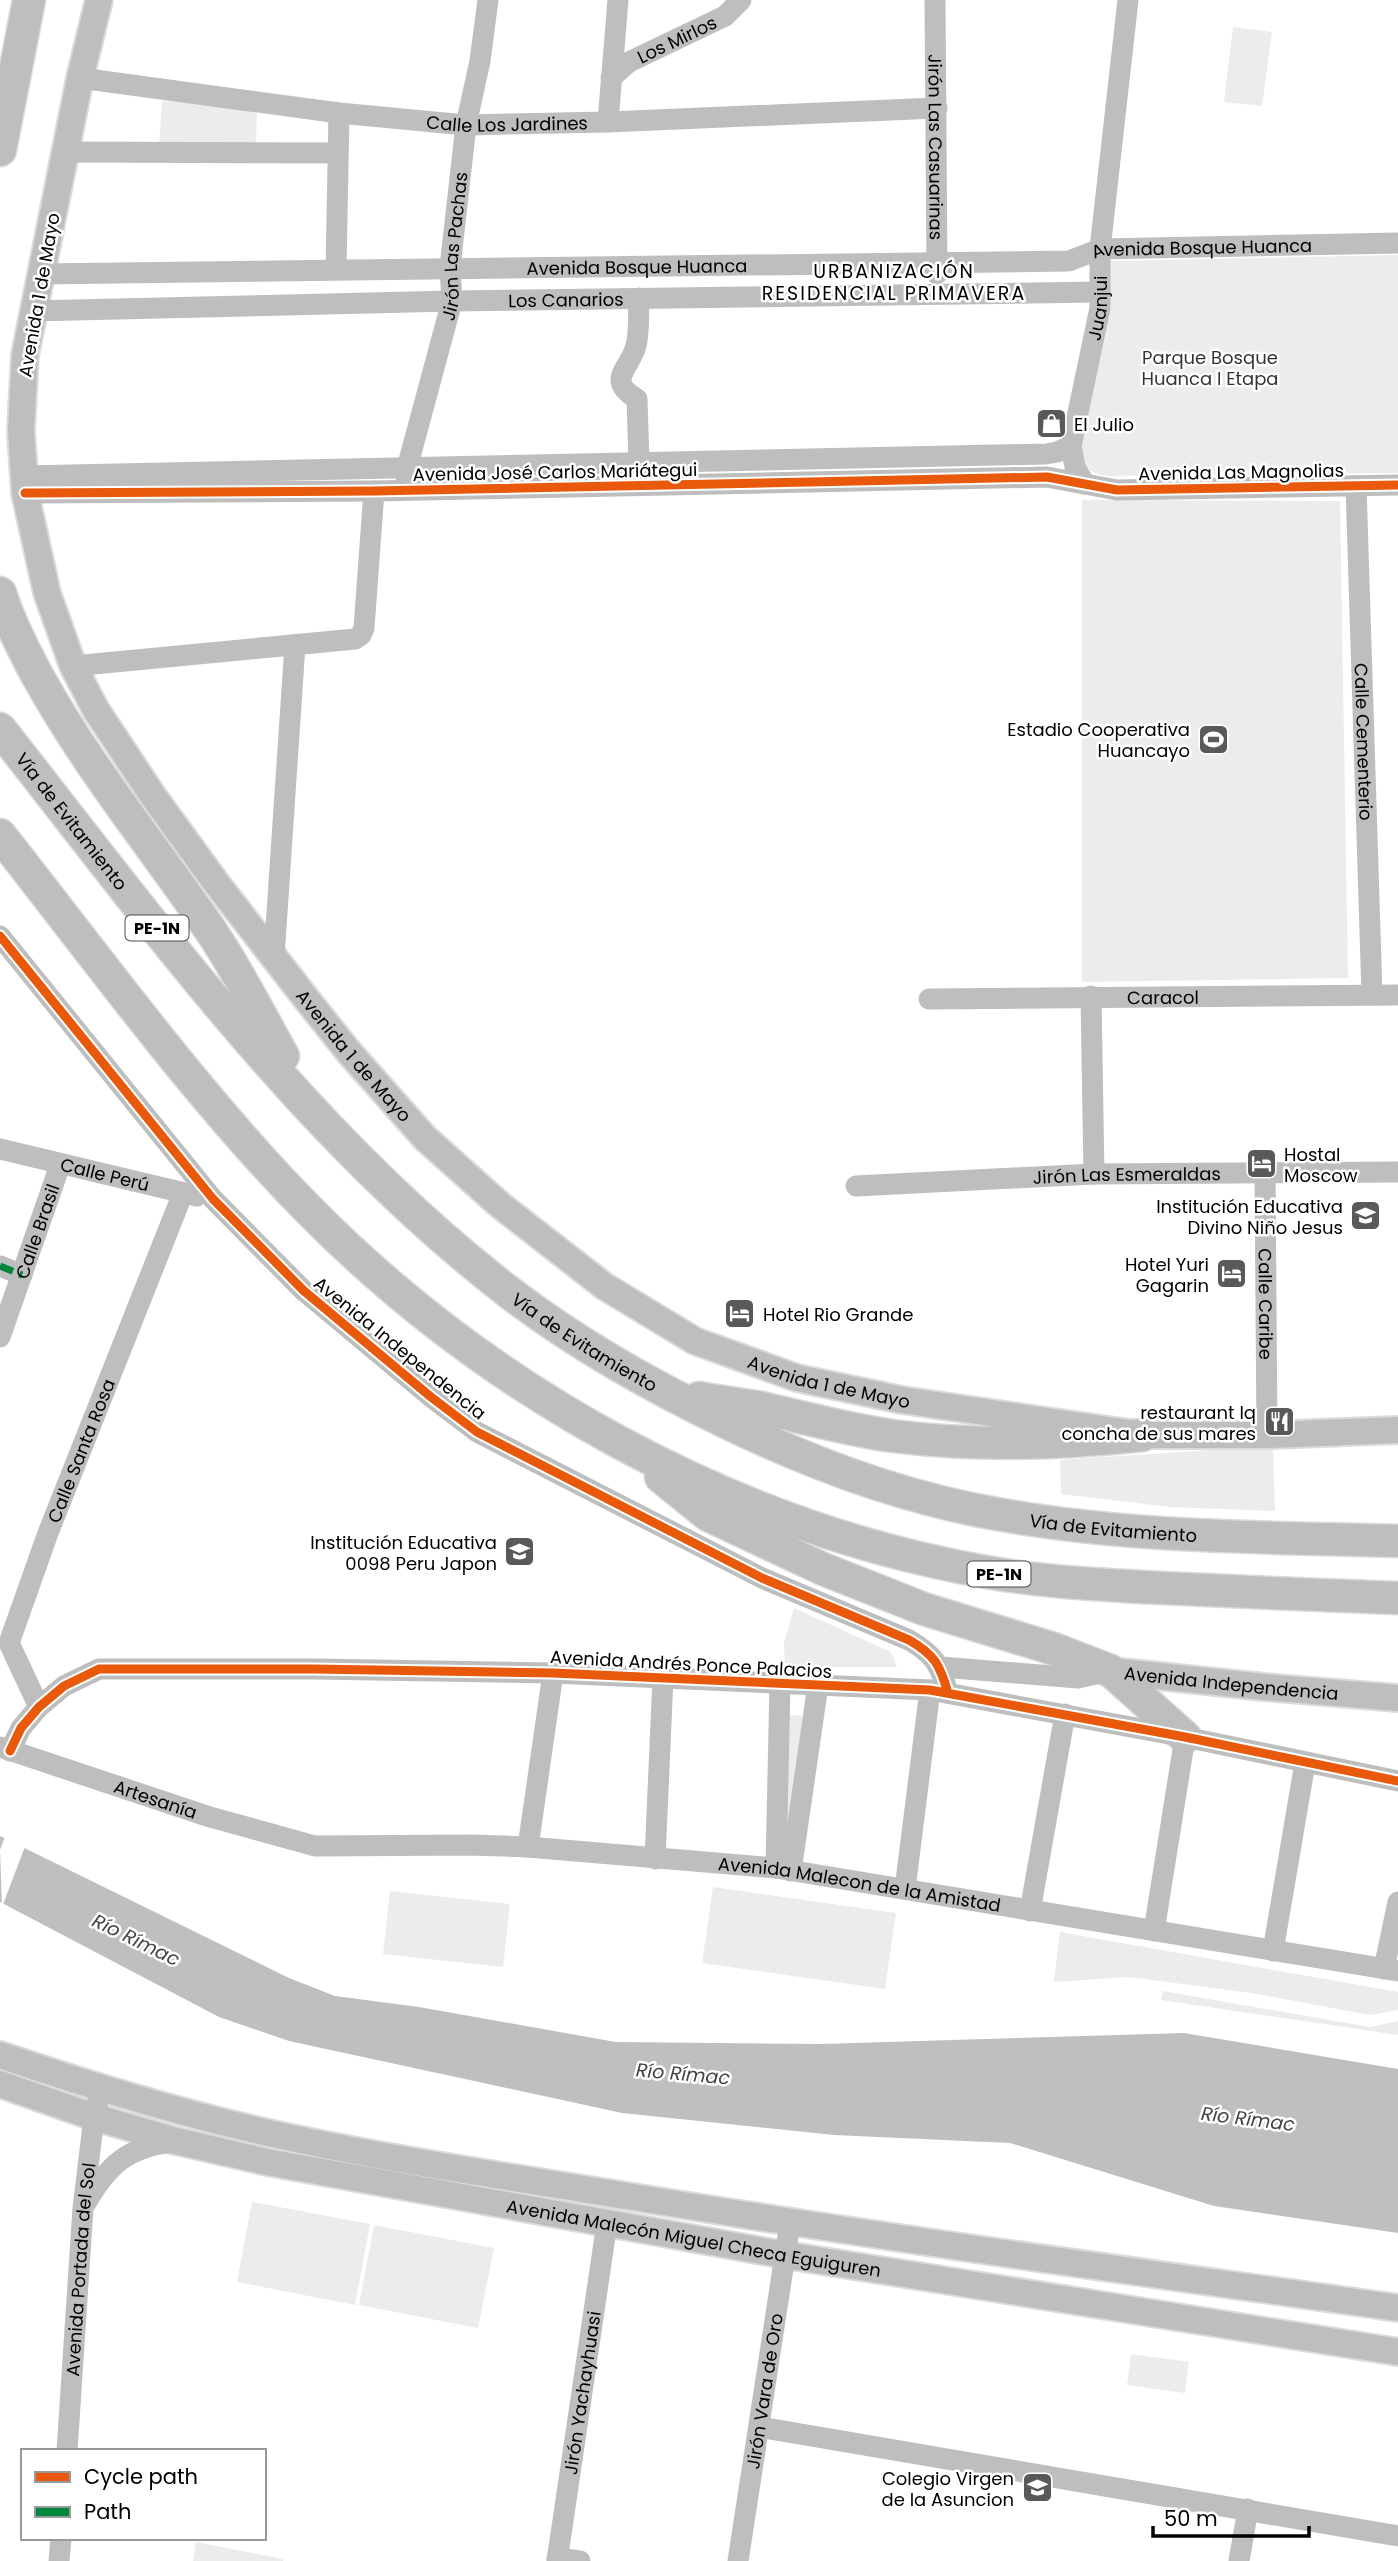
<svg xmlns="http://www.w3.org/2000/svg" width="1398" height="2561" viewBox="0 0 1398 2561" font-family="Poppins,sans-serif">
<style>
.green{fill:#ececec}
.water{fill:#bfbfbf}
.pier{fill:#fff}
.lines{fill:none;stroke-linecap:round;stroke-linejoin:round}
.major-casing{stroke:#dbdbdb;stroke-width:30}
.highway-casing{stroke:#dbdbdb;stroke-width:35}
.minor{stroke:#bebebe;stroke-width:21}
.major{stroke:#bebebe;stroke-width:26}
.highway{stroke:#bebebe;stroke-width:32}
.quiet{stroke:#00873e;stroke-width:7;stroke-dasharray:14 7;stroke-linecap:butt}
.cycleway-casing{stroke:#fff;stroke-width:13}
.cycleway{stroke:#e8590c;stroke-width:9}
.labels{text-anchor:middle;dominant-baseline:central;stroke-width:5;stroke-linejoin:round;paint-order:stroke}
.shield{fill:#fff;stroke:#4c4c4c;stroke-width:2}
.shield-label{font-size:16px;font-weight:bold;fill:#000}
.street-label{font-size:18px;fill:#000;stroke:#fff}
.park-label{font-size:18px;fill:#333;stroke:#fff}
.poi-label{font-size:18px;fill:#000;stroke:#fff;text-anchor:end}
.neighbourhood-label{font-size:19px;letter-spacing:2px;fill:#000;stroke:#fff}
.water-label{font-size:19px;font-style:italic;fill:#444;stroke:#fff}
</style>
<rect width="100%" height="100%" fill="#fff"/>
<path class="green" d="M1233 27 1272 32 1262 106 1224 102Z
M162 101 257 106 256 149 159 146Z
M1398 255V473L1107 476C1088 474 1083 464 1078 447L1110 261Z
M1082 500 1340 501 1348 978 1082 982Z
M1273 1446 1275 1511 1170 1507 1061 1494 1060 1460Z
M794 1608 891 1652 897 1667H785L784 1643Z
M800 1715 805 1719 784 1847 789 1716Z
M713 1887 896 1913 885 1989 702 1963Z
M390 1891 510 1904 503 1967 383 1954Z
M1060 1932 1398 1992V2010L1370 2015 1251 1993 1129 1977 1054 1982Z
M1163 1991 1370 2027 1398 2021V2035L1161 2000Z
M252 2202 370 2224 355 2305 237 2282Z
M374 2225 494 2248 478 2328 359 2305Z
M1131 2354 1189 2362 1185 2393 1127 2385Z
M196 2542 283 2559V2561H193Z"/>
<path class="water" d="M0 1836 289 1978 335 1996 419 2007 616 2042 821 2044 1184 2033 1398 2069V2233L1214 2206 1010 2143 834 2135 622 2113 289 2041 219 2017 0 1902Z"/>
<path class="pier" d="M6 1834 26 1844 2 1907 0 1850Z"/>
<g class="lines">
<defs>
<g id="major">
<path id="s19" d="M99 0 80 78 25 355 21 430 25 493 47 593 73 666 96 710 153 796 217 884 308 1001 348 1051 425 1138 500 1205 604 1286 695 1341 797 1378 902 1400 1143 1435H1267L1398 1430"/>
<path id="s20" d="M1111 1671 1264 1687 1398 1698"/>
<path d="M0 2055C97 2088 195 2118 296 2139 405 2162 516 2178 627 2196 883 2238 1141 2272 1398 2308"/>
<path id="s21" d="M0 2084 94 2117 176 2141 267 2162 785 2255 1398 2352"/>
</g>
<g id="highway">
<path d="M0 150 29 0"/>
<path d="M0 593C9 622 23 649 37 675 87 766 153 846 211 931 238 971 260 1015 283 1056"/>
<path id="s22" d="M0 729C156 927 308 1138 510 1293 578 1345 653 1387 730 1424 815 1465 904 1498 997 1514 1129 1538 1265 1537 1398 1541"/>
<path d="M0 835C98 959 195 1094 305 1206 486 1391 731 1527 986 1572 1043 1582 1104 1585 1162 1588 1241 1592 1319 1595 1398 1598"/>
<path d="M699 1398C720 1402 741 1404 762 1408 806 1418 848 1430 893 1436 977 1447 1059 1444 1143 1435"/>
<path d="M661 1477 708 1515 823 1569 924 1609 1054 1649 1111 1671 1185 1737"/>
</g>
</defs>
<use href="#major" class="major-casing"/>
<use href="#highway" class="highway-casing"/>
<g class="minor">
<path id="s1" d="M935 0 937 274"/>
<path id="s2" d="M80 78 339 113 466 125 608 122 937 108"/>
<path id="s3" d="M611 78 629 62 725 16 741 0"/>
<path d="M608 122 618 0"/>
<path d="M67 152 338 153"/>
<path d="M336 269 339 113"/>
<path id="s4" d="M40 274 1069 261 1100 249 1398 243"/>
<path id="s5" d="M32 311 452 301 1100 292"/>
<path d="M639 463 637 399C607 381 627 371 635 349 640 335 638 313 639 298"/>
<path d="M24 476 1046 454 1057 452 1071 446"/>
<path id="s6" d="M406 482 407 468 452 301 450 267 466 125 480 61 488 0"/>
<path id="s7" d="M1085 484 1075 467 1071 446 1100 308V249L1128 0"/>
<path id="s8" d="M1356 486 1372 995"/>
<path d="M25 493 374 491 1047 477 1117 490 1398 485"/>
<path d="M73 666 355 639 361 635 364 628 374 491"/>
<path d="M0 936 213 1199 304 1291 431 1397 477 1432 762 1578 909 1640C935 1655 940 1665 948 1693"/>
<path d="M274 957 295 645"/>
<path d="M1091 996 1094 1174"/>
<path id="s9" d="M929 999 1398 995"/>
<path id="s10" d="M0 1149 197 1196"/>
<path id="s11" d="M1265 1173 1267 1435"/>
<path id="s12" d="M856 1186 1094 1174 1398 1172"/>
<path d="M0 1266 22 1275"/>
<path id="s13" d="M0 1337 60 1165"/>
<path d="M941 1667 1078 1678 1109 1671"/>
<path id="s14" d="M39 1707 9 1643 48 1533 183 1193"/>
<path id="s15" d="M0 1747 210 1817 315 1846 471 1845 528 1847 776 1868 1398 1971"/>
<path d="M10 1751 21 1728 39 1707 64 1686 99 1669H314L553 1673 930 1690 1185 1737 1398 1781"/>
<path d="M528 1847 553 1673"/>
<path d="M655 1859 663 1678"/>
<path d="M776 1868 780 1683"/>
<path d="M791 1871 818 1685"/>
<path d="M905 1889 930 1690"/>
<path d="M1030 1911 1065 1714"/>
<path d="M1154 1931 1185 1737"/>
<path d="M1273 1951 1305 1763"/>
<path d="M1384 1969 1398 1902"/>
<path d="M86 2203C108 2165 128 2147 172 2142"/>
<path d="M759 2427 1398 2536"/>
<path id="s16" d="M67 2451 83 2208 94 2117 101 2089"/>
<path d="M557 2558 580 2561"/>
<path d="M59 2561 61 2538"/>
<path id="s17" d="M557 2561 607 2223"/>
<path id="s18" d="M738 2561 790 2223"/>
<path d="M1239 2561 1248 2509"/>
</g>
<use href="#major" class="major"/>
<use href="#highway" class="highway"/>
<path class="quiet" d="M0 1266 22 1275"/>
<defs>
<path id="cycleway" d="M25 493 374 491 1047 477 1117 490 1398 485
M0 936 213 1199 304 1291 431 1397 477 1432 762 1578 909 1640C935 1655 940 1665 948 1693
M10 1751 21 1728 39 1707 64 1686 99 1669H314L553 1673 930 1690 1185 1737 1398 1781"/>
</defs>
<use href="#cycleway" class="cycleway-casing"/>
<use href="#cycleway" class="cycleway"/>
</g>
<defs>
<symbol id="shop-square" viewBox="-11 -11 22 22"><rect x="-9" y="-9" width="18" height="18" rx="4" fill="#595959" stroke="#fff"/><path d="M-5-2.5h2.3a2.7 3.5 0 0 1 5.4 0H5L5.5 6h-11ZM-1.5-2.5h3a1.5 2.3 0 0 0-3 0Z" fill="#fff"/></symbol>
<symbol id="stadium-square" viewBox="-11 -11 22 22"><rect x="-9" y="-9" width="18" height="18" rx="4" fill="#595959" stroke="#fff"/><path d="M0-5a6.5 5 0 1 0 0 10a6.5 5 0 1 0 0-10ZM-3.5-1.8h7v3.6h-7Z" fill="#fff"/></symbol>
<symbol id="hotel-square" viewBox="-11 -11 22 22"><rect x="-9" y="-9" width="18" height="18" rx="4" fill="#595959" stroke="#fff"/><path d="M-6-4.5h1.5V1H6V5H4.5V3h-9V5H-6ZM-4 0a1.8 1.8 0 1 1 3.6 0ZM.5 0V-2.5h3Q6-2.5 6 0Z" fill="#fff"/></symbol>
<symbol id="school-square" viewBox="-11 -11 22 22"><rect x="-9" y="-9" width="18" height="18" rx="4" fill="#595959" stroke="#fff"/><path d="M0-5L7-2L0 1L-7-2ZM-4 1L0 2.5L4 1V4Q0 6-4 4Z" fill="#fff"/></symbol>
<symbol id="restaurant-square" viewBox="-11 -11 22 22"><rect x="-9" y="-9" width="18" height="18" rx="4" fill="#595959" stroke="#fff"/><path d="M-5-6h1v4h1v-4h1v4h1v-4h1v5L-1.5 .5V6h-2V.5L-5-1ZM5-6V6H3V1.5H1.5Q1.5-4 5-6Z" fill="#fff"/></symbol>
</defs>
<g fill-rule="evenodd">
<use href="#shop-square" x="1034" y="406" width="35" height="35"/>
<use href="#stadium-square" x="1196" y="722" width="35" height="35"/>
<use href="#hotel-square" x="1244" y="1146" width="35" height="35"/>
<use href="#school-square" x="1348" y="1198" width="35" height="35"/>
<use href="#hotel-square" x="1214" y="1256" width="35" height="35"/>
<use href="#hotel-square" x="722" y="1296" width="35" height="35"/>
<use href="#restaurant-square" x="1262" y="1404" width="35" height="35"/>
<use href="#school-square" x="502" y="1534" width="35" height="35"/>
<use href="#school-square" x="1020" y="2470" width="35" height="35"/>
</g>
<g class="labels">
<g class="shield">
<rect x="125.5" y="915.5" width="63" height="25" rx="5"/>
<rect x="967.5" y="1561.5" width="63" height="25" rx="5"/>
</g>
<g class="shield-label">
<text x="157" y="928">PE-1N</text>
<text x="999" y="1574">PE-1N</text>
</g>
<g class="street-label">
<text stroke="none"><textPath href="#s3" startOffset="77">Los Mirlos</textPath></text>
<text stroke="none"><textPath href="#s2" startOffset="430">Calle Los Jardines</textPath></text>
<text stroke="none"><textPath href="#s1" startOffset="147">Jirón Las Casuarinas</textPath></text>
<text stroke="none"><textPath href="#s6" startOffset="242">Jirón Las Pachas</textPath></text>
<text stroke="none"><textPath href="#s4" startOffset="1164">Avenida Bosque Huanca</textPath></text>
<text stroke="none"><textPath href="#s4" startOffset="597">Avenida Bosque Huanca</textPath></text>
<text transform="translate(39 295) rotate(-80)">Avenida 1 de Mayo</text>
<text stroke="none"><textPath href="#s5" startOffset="534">Los Canarios</textPath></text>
<text stroke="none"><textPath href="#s7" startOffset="182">Juanjui</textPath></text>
<text transform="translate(555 472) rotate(-1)">Avenida José Carlos Mariátegui</text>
<text transform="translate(1241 472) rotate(-1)">Avenida Las Magnolias</text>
<text stroke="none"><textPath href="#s8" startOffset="256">Calle Cementerio</textPath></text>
<text stroke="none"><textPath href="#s22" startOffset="117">Vía de Evitamiento</textPath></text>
<text stroke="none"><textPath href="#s9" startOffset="234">Caracol</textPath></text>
<text stroke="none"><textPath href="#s19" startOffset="1162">Avenida 1 de Mayo</textPath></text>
<text stroke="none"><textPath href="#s10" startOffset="108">Calle Perú</textPath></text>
<text stroke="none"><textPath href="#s12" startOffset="271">Jirón Las Esmeraldas</textPath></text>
<text stroke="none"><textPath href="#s13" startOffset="112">Calle Brasil</textPath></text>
<text stroke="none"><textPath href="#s11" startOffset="131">Calle Caribe</textPath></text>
<text stroke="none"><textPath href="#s22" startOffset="852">Vía de Evitamiento</textPath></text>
<text transform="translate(400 1348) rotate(39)">Avenida Independencia</text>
<text stroke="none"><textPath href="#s19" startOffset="1750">Avenida 1 de Mayo</textPath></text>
<text stroke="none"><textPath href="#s14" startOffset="276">Calle Santa Rosa</textPath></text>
<text stroke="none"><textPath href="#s22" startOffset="1419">Vía de Evitamiento</textPath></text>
<text transform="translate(691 1664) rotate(3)">Avenida Andrés Ponce Palacios</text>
<text stroke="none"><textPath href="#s20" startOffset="121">Avenida Independencia</textPath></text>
<text stroke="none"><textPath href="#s15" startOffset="164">Artesanía</textPath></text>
<text stroke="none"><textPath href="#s15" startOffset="877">Avenida Malecon de la Amistad</textPath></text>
<text stroke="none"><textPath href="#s21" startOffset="712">Avenida Malecón Miguel Checa Eguiguren</textPath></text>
<text stroke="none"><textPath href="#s16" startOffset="182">Avenida Portada del Sol</textPath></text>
<text stroke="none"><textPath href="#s17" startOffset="170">Jirón Yachayhuasi</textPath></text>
<text stroke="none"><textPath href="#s18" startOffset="172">Jirón Vara de Oro</textPath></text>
</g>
<g class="park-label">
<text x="1210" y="357">Parque Bosque<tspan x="1210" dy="21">Huanca I Etapa</tspan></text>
</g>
<g class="poi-label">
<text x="1074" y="424" text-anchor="start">El Julio</text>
<text x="1190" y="729">Estadio Cooperativa<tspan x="1190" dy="21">Huancayo</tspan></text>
<text x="1284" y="1154" text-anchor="start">Hostal<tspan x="1284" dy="21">Moscow</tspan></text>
<text x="1343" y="1206">Institución Educativa<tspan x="1343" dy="21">Divino Niño Jesus</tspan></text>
<text x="1209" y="1264">Hotel Yuri<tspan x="1209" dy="21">Gagarin</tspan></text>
<text x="763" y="1314" text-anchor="start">Hotel Rio Grande</text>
<text x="1256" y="1412">restaurant lq<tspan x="1256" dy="21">concha de sus mares</tspan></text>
<text x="497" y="1542">Institución Educativa<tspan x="497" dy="21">0098 Peru Japon</tspan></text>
<text x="1014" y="2478">Colegio Virgen<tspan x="1014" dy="21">de la Asuncion</tspan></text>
</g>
<g class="neighbourhood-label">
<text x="894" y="271">URBANIZACIÓN<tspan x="894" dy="22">RESIDENCIAL PRIMAVERA</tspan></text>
</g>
<g class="water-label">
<text transform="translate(136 1940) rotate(26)">Río Rímac</text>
<text transform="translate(683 2074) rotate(5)">Río Rímac</text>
<text transform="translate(1248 2119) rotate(7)">Río Rímac</text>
</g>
</g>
<rect x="21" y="2449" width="245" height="91" fill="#ffffff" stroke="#999999" stroke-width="2"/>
<rect x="35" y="2472" width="35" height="10" fill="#e8590c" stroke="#999999" stroke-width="2"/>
<text x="84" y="2484" font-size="21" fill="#000000">Cycle path</text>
<rect x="35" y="2507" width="35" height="10" fill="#00873e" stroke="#999999" stroke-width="2"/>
<text x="84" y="2519" font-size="21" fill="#000000">Path</text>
<path d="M1153 2526v10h156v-10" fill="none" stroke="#000000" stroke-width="3.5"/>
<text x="1164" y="2526" font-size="21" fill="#000000" stroke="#ffffff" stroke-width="5" paint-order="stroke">50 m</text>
</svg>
